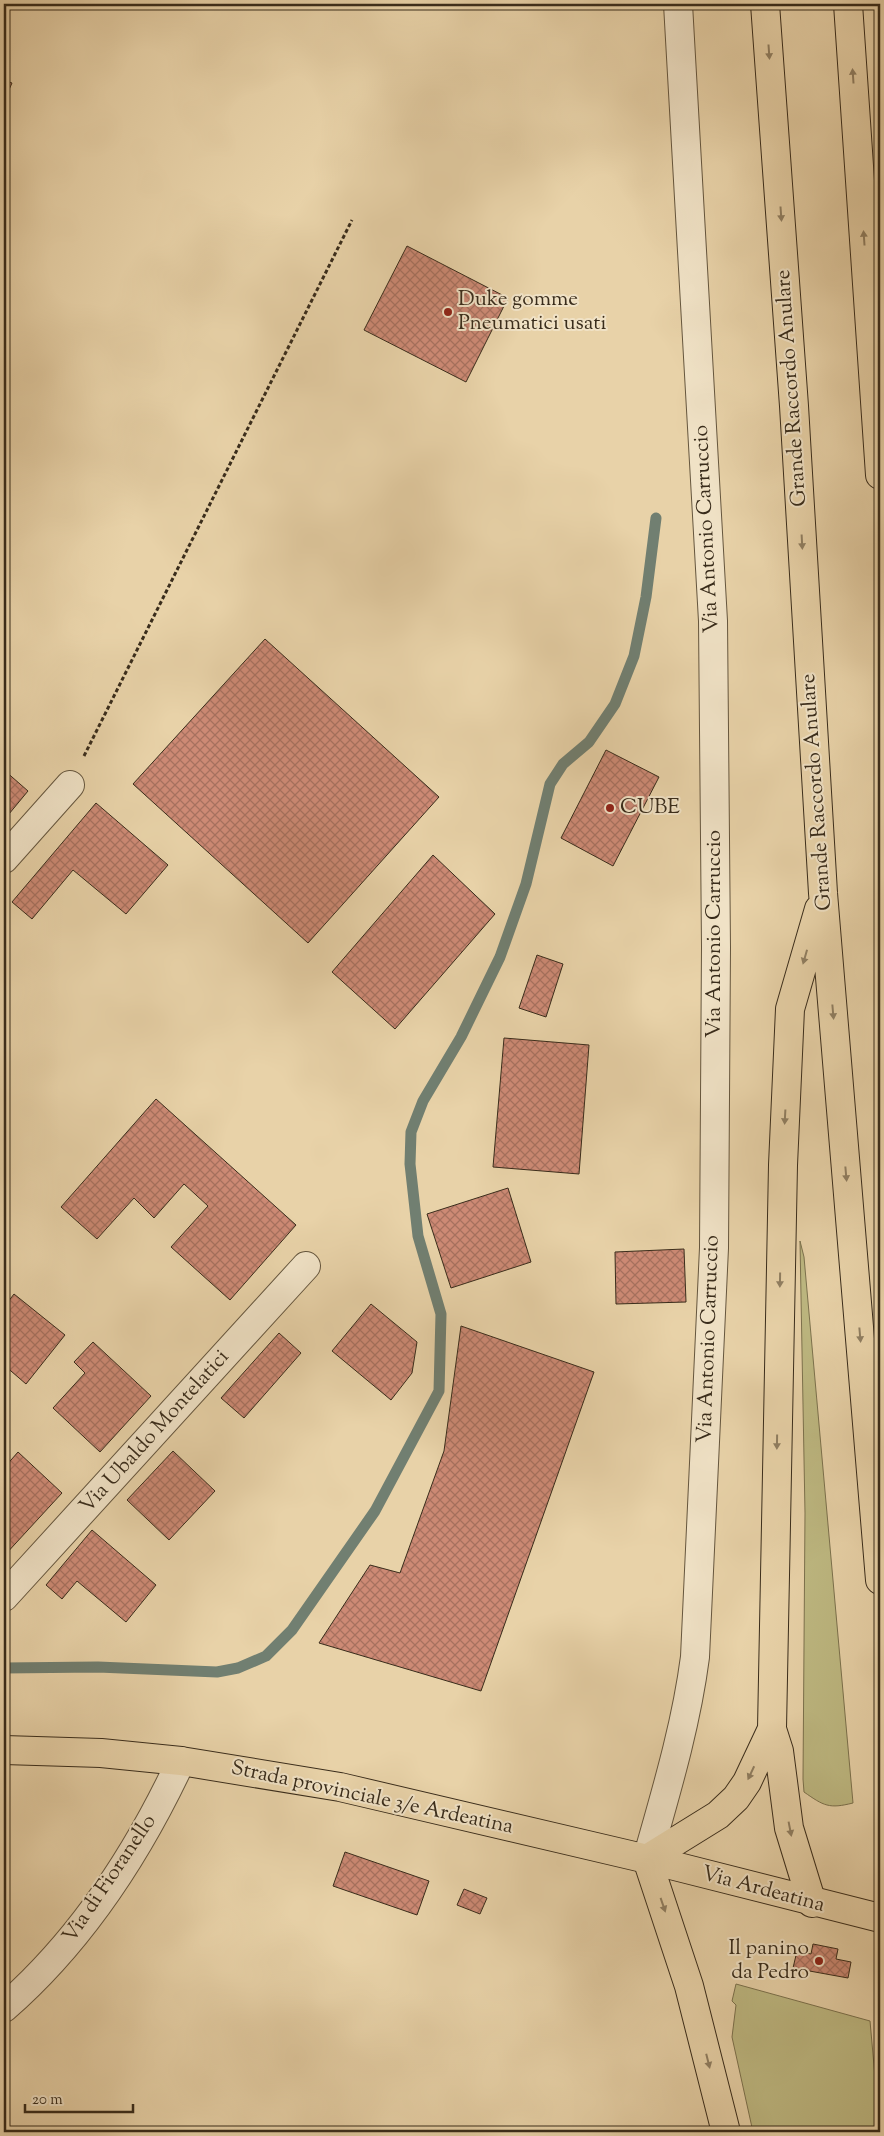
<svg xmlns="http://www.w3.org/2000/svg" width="884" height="2136" viewBox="0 0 884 2136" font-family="'Sorts Mill Goudy',serif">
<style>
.grass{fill:#beb982;stroke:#7c724e}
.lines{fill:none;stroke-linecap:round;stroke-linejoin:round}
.stream{stroke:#717f71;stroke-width:11}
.building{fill:url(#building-cross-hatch);stroke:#392c1b}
.minor-casing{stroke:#65563e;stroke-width:30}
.major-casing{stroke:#392c1b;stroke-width:30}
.highway-casing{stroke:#392c1b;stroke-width:30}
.path{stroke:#392c1b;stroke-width:3;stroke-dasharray:4 2.5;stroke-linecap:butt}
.minor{stroke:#f0e2c6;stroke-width:28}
.major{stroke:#e8d2a8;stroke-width:28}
.highway{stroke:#e8d2a8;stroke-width:28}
.oneway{fill:#907f62}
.poi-dot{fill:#8f2418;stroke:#f0e2c6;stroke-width:2}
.labels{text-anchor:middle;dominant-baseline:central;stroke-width:4;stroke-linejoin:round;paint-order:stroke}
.poi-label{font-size:21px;fill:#392c1b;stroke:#f0e2c6;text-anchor:start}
.street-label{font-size:21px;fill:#392c1b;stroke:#f0e2c6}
</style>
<defs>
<pattern id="building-cross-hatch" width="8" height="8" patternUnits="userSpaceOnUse" patternTransform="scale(1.25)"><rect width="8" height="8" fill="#cd8a75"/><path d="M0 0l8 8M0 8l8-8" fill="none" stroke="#a7715f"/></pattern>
</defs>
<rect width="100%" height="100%" fill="#e8d2a8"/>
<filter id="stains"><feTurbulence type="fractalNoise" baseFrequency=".004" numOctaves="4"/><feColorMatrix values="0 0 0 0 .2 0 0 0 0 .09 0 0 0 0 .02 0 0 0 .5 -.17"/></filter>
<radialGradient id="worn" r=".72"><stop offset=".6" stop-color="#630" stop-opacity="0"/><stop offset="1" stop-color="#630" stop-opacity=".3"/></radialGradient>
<path class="grass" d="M800 1241 804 1257 853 1803C829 1809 824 1806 804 1792L803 1779 805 1513Z
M736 1984 870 2021 880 2132H753L732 2037 736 2005 732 2001Z"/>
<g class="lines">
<path class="stream" d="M4 1668 98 1667 217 1672 238 1668 266 1656 292 1630 375 1511 439 1391 441 1314 418 1236 410 1164 411 1132 423 1101 461 1037 500 957 526 884 550 784 563 764 589 742 615 704 634 656 646 597 656 518"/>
</g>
<path class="building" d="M4 80 12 83 4 101Z
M407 246 508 298 466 382 364 330Z
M265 639 439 797 308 943 133 784Z
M606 750 659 777 613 866 561 838Z
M4 770 28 791 4 820Z
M96 803 168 865 126 914 73 870 32 919 12 902Z
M433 855 495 914 395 1029 332 972Z
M537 955 563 964 546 1017 519 1008Z
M504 1038 589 1045 579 1174 493 1167Z
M156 1099 296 1225 230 1300 171 1247 208 1206 184 1184 154 1218 134 1198 97 1239 61 1207Z
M508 1188 531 1262 451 1288 427 1214Z
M684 1249 686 1302 616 1304 615 1252Z
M14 1294 65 1335 26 1384 4 1365V1307Z
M371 1304 417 1342 412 1373 391 1400 332 1351Z
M461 1326 594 1372 481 1691 319 1643 370 1565 400 1573 444 1451Z
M279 1333 301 1353 244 1418 221 1398Z
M93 1342 151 1396 100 1452 53 1408 85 1373 74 1362Z
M173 1451 215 1491 169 1540 127 1500Z
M18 1452 62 1493 4 1556V1468Z
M92 1530 156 1585 126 1622 77 1581 62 1599 46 1585Z
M345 1852 429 1881 417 1915 333 1886Z
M464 1889 487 1898 480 1914 457 1905Z
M813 1944 838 1949 836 1959 851 1962 848 1978 793 1968 797 1951 811 1954Z"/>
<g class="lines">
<defs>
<path id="minor" d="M4 859 70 785
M4 1597 306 1266
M647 1859C666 1792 686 1726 695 1657L714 1248 716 947 713 621 678 4
M4 2008C81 1941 138 1853 181 1761"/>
<path id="major" d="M4 1750 101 1753 181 1761 340 1787 647 1859 880 1918"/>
<path id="highway" d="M765 4 794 406 823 893 880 1580
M848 4 880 475
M812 1903 789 1828 779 1751 772 1729 783 1165 790 1009 819 909
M726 2132 689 1986 647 1859 718 1815 736 1798 747 1782 772 1729"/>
</defs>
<use href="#minor" class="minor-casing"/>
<use href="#major" class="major-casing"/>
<use href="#highway" class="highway-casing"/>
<path class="path" d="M84 756 352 220"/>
<use href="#minor" class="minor"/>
<use href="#major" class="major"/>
<use href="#highway" class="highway"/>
</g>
<defs><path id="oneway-solid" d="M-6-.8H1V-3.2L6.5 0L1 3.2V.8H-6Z" transform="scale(1.25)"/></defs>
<g class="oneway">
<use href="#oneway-solid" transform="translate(769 52) rotate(86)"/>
<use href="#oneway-solid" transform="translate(853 76) rotate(-94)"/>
<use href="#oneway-solid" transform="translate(781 214) rotate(86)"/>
<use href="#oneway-solid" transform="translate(864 238) rotate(-94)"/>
<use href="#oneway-solid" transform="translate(802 542) rotate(87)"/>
<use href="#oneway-solid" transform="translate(805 957) rotate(106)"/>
<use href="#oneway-solid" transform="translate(833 1012) rotate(85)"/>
<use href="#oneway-solid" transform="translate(785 1117) rotate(93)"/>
<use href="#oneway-solid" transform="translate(846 1174) rotate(85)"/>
<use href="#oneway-solid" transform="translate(780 1280) rotate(91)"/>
<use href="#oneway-solid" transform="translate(860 1335) rotate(85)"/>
<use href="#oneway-solid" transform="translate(777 1442) rotate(91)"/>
<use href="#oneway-solid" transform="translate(751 1773) rotate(115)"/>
<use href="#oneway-solid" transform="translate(790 1829) rotate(79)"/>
<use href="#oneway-solid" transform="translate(663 1905) rotate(71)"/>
<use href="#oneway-solid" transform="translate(708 2061) rotate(76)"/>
</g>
<g class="poi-dot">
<circle cx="448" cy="312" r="5"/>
<circle cx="610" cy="808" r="5"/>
<circle cx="819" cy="1961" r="5"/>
</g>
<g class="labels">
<g class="poi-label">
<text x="458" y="300">Duke gomme<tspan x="458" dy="24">Pneumatici usati</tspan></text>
<text x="620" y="808">CUBE</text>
<text x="809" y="1949" text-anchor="end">Il panino<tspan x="809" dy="24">da Pedro</tspan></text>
</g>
<g class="street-label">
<text transform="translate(792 388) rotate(-94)">Grande Raccordo Anulare</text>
<text transform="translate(707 529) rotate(-93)">Via Antonio Carruccio</text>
<text transform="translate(817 792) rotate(-94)">Grande Raccordo Anulare</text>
<text transform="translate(715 934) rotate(-90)">Via Antonio Carruccio</text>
<text transform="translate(709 1339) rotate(-88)">Via Antonio Carruccio</text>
<text transform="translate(155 1432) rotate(-48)">Via Ubaldo Montelatici</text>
<text transform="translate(372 1798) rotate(12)">Strada provinciale 3/e Ardeatina</text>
<text transform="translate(110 1879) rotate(-56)">Via di Fioranello</text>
<text transform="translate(763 1890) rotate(15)">Via Ardeatina</text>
</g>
</g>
<rect width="884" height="2136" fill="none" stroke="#e8d2a8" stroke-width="20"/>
<rect x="5" y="5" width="874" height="2126" fill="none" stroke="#392c1b" stroke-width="2.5"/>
<rect x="10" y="10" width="864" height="2116" fill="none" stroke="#392c1b"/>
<path d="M25 2104v8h108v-8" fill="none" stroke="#392c1b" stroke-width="2.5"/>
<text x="32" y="2104" font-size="15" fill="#392c1b" stroke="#f0e2c6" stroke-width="4" paint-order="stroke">20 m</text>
<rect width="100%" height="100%" filter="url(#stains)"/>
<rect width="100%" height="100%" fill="url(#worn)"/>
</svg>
